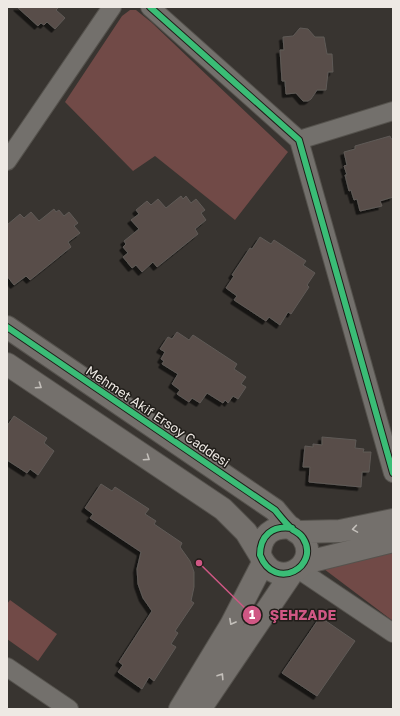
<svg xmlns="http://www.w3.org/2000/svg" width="400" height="716" viewBox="0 0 400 716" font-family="'Golos Text',sans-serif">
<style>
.green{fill:#714a47}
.building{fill:#584e48;stroke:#5f5a57;filter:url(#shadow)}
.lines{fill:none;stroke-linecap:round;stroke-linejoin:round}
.street-casing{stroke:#55524d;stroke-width:20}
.secondary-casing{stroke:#55524d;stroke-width:24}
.street{stroke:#73706c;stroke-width:18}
.secondary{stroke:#74706c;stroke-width:22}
.cycleway-casing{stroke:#201d19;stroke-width:8}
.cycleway{stroke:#3abd76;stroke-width:6}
.oneway{stroke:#c3bfba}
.labels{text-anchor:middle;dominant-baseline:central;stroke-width:3;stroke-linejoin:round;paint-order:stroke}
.street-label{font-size:13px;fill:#eee9e4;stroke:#201d19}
.leader{fill:none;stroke:#cf5784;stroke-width:1.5}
.callout-dot{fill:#cf5784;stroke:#201d19;stroke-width:1.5}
.mark-label{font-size:12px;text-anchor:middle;font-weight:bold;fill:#fff}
.callout-label{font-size:14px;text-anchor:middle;font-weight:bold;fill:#cf5784;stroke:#201d19;stroke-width:3;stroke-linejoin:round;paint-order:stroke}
</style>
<defs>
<filter id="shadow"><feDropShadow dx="-3.5" dy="3.5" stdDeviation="0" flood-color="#0009"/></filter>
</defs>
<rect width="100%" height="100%" fill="#383430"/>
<path class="green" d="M130 10H136L151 22 288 152 235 220 155 156 133 171 65 102 122 16Z
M393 547V621L320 566Z
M10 600 57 634 38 661 7 639V604Z"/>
<path class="building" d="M17 7H59L56 10 65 18 55 29 47 22 44 25 41 23 38 26Z
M300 28 308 29 315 37H324L327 54H332L333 72H328L326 90H317L311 99 308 101H303L296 93 286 94 285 81H282L280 50H284L283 37 293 36Z
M390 136 391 139 393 138V197L380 201 382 206 360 211 357 199 354 200 351 190 349 191 345 175H347L344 166 347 165 344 152 355 149V146Z
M181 196 183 199 186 196 191 203 196 199 205 210 201 213 206 220 195 229 198 234 157 267 153 262 142 272 136 265 132 268 123 257 128 253 123 247 126 244 124 241 139 229 131 220 139 214 136 210 147 201 151 205 158 199 166 208Z
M54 209 56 212 59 210 64 216 69 212 78 223 74 226 80 233 68 242 71 247 55 260 30 280 26 276 14 285 7 276V225L20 214 24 218 31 212 39 221Z
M260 237 271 244 274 240 306 261 303 265 315 273 307 285 309 287 291 314 288 312 280 325 269 317 266 321 234 300 237 296 226 288 234 276 232 275 250 248 252 249Z
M177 332 189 340 193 335 237 364 234 369 246 377 241 384 246 387 238 399 233 396 228 403 225 400 223 403 207 393 200 403 192 398 189 402 177 394 180 390 172 384 178 374 162 364 164 361 161 359 165 352 160 349 168 337 172 339Z
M14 416 47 438 44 443 54 451 38 475 30 469 27 473 7 460V426Z
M322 437 356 440 355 448 364 449 363 452H371L369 472H362L361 487 309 482 310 467H303L305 446 313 447V444L322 445Z
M101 484 112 491 115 487 149 509 145 514 156 521 154 524 182 543 180 547 190 561 194 572V587L191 601 194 603 175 631 178 633 171 644 176 647 154 681 149 677 142 689 118 672 123 665 119 662 152 611 143 598 138 584 137 569 141 552 90 518 93 514 85 508Z
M320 617 355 641 317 696 282 673Z"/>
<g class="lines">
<defs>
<path id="street" d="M150 7 299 140 393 473
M299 140 393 111
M7 161 112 7
M298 569 393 633
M7 667 69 709"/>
<path id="secondary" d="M7 327 275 510C280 516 286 524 292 529 296 532 300 533 303 538 321 566 275 593 260 555 260 536 272 525 292 528
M7 364 223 509 246 532 260 555
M299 532 340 531 393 520
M304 563 393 541
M180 709 231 625 263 563
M200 709 292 573"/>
</defs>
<use href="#street" class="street-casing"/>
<use href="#secondary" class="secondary-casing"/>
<use href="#street" class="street"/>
<use href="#secondary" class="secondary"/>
<defs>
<path id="cycleway" d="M150 7 299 140 393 473
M7 327 275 510C280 516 286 524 292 529 296 532 300 533 303 538 321 566 275 593 260 555 260 536 272 525 292 528"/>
</defs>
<use href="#cycleway" class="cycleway-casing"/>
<use href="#cycleway" class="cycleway"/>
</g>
<defs><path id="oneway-chevron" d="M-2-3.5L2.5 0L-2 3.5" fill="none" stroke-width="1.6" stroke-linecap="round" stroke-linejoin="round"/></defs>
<g class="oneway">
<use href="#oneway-chevron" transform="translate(39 386) rotate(34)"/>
<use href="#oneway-chevron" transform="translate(147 458) rotate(34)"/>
<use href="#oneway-chevron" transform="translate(355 529) rotate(171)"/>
<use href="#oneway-chevron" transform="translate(232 622) rotate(119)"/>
<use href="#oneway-chevron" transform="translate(221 676) rotate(-57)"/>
</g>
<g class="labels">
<g class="street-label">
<text transform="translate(158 416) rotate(34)">Mehmet Akif Ersoy Caddesi</text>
</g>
</g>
<path class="leader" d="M199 563L252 615"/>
<g class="callout-dot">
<circle cx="199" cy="563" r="4"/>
<circle cx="252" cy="615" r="10"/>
</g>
<g class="mark-label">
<text x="252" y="619">1</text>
</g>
<g class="callout-label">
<text x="303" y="620">ŞEHZADE</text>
</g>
<rect width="400" height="716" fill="none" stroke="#eee9e4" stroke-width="16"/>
</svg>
